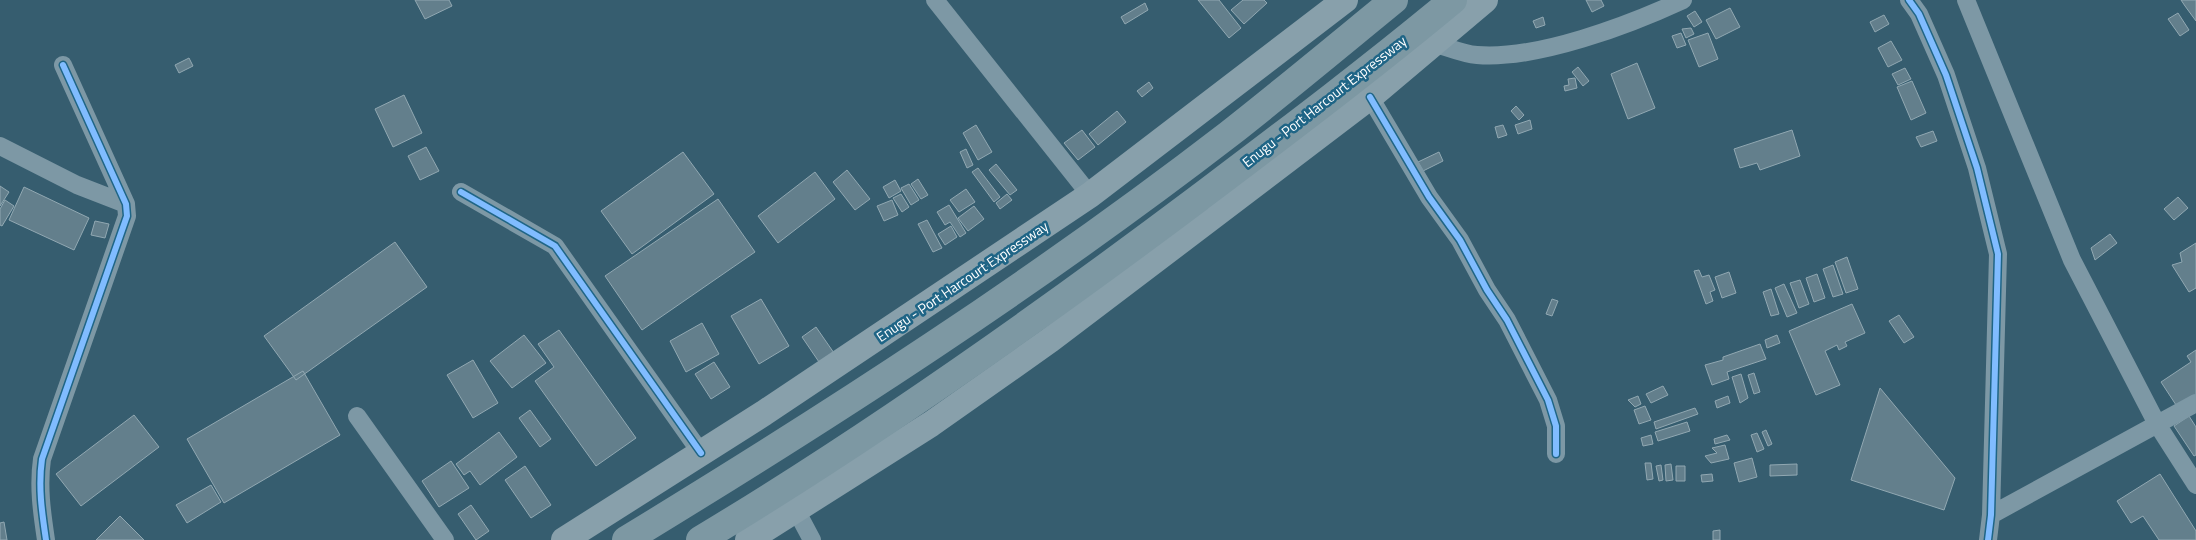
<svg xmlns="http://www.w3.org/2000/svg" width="2196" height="540" viewBox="0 0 2196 540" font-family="'Titillium Web',sans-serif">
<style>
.building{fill:#637f8c;stroke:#91a8b2}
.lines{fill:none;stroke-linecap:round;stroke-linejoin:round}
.street{stroke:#7d98a5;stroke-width:18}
.primary{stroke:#88a0ab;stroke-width:26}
.highway{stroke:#7d98a3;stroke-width:28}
.cycleway-casing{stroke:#1f6586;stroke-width:9}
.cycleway{stroke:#80bcff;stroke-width:6}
.labels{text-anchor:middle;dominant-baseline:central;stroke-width:5;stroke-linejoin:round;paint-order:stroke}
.street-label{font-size:14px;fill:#fff;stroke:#1f6586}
</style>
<rect width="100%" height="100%" fill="#365d6f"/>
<path class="building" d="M415 0H449L452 6 425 19Z
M1198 0H1219L1241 28 1229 38Z
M1243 0H1264L1267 3 1244 24 1231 10Z
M1586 0H1601L1604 6 1592 12Z
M2181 0H2196V21L2185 6Z
M1145 3 1148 10 1125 24 1121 17Z
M1730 8 1740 27 1716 39 1706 20Z
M1695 11 1702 22 1694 27 1687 16Z
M2178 13 2189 30 2180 36 2168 19Z
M1884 15 1889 24 1875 32 1870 22Z
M1543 17 1545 25 1536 28 1533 21Z
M1691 28 1694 34 1686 38 1682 29Z
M1681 33 1686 45 1677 48 1672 36Z
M1708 33 1718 59 1699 67 1688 40Z
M1891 41 1902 60 1888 67 1878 48Z
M189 58 193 66 179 73 175 65Z
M1637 63 1655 108 1628 119 1611 74Z
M1578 67 1589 81 1583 86 1572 72Z
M1905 68 1911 79 1898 85 1892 74Z
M1575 78 1577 88 1565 91 1564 86 1569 85 1568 79Z
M1912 81 1926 113 1911 120 1897 87Z
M1149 82 1153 88 1142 97 1137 91Z
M404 95 422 133 393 147 375 109Z
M1516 106 1524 115 1519 120 1511 111Z
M1117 111 1126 122 1098 145 1089 134Z
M1530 120 1532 129 1518 134 1515 125Z
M976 125 992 152 978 160 963 133Z
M1503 125 1507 135 1498 138 1495 127Z
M1082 130 1095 147 1078 160 1064 143Z
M1792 130 1800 156 1760 170 1757 163 1740 168 1734 149Z
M1933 131 1937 141 1921 147 1916 137Z
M426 147 439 171 420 180 408 156Z
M966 149 973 165 967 168 960 152Z
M683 152 714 194 632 254 601 211Z
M1439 152 1443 161 1423 171 1418 162Z
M996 164 1017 190 1010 195 989 170Z
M978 168 1000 197 994 202 972 172Z
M847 170 870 199 855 210 833 182Z
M815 172 835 199 778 243 758 216Z
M918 179 928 195 921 199 911 184Z
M895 180 901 191 889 198 883 187Z
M909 184 919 200 911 205 901 188Z
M0 186 9 192 0 206Z
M24 187 89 218 74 250 9 220Z
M966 189 975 202 959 212 950 200Z
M901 194 909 207 902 212 893 198Z
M1007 194 1012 200 1000 209 996 203Z
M2178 197 2188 208 2174 220 2164 209Z
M718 199 755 252 642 330 605 276Z
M5 200 14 206 2 226 0 225V209Z
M892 200 898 215 884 221 877 206Z
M949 205 966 233 960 237 950 222 945 225 937 212Z
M974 206 984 219 968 231 958 218Z
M927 220 942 248 933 252 918 224Z
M95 221 109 224 105 238 91 235Z
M951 226 957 237 945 245 938 234Z
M2110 234 2117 243 2095 260 2091 248Z
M395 242 427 287 296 380 264 336Z
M2196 243V288L2189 292 2172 265 2182 262 2180 253Z
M1847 257 1858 289 1846 293 1835 262Z
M1833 265 1843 294 1833 297 1823 269Z
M1699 270 1702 277 1709 275 1715 290 1710 292 1713 301 1706 304 1694 271Z
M1729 272 1736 293 1722 298 1715 277Z
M1817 274 1825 298 1814 302 1806 278Z
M1800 280 1809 304 1799 308 1790 283Z
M1784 284 1797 313 1787 317 1775 288Z
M1771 289 1779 314 1771 316 1763 292Z
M761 299 789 346 759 364 731 316Z
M1552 299 1558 301 1552 316 1546 314Z
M1852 304 1865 333 1845 342 1847 346 1839 350 1837 345 1825 351 1840 385 1816 395 1789 331Z
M1899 315 1914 337 1904 343 1889 321Z
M702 323 719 354 686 372 670 341Z
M816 327 834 353 819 362 802 337Z
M559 330 636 438 596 466 535 381 554 367 538 344Z
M524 335 546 363 512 388 490 361Z
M1777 335 1780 343 1767 348 1765 340Z
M1760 344 1766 359 1727 372 1729 379 1712 385 1705 365 1723 360V357Z
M2196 350V396L2178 408 2161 382 2191 362 2187 356Z
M473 360 498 403 473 418 447 375Z
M714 362 730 387 711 399 695 374Z
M303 371 340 435 224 503 187 439Z
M1754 373 1760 392 1754 394 1748 375Z
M1741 374 1748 398 1740 403 1732 377Z
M1663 386 1668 395 1651 403 1646 394Z
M1880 388 1955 478 1944 510 1851 480Z
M1638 396 1641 404 1635 407 1628 400Z
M1728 396 1730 403 1717 408 1715 401Z
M1645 406 1651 420 1639 424 1634 410Z
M1695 408 1698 414 1656 429 1654 422Z
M530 410 551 439 540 447 519 418Z
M134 415 159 447 81 506 56 474Z
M2189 416 2196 427V455L2194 456 2174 426Z
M1687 422 1690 431 1658 441 1655 432Z
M1766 430 1772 444 1768 446 1762 432Z
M499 432 517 457 480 485 470 471 464 475 456 464Z
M1757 433 1764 449 1757 452 1751 435Z
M1651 435 1653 444 1643 446 1641 438Z
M1727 435 1730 440 1715 444 1714 439Z
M1725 445 1729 459 1711 463 1705 456 1717 453 1712 448Z
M1752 458 1757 477 1739 482 1734 463Z
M451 461 469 488 439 507 422 481Z
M1645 463H1651L1653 479 1647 480Z
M1671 464 1673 480 1666 481 1665 465Z
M1797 464V475L1770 476V465Z
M1661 465 1663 480 1659 481 1656 466Z
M525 466 551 505 531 518 505 480Z
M1676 466H1685V481H1676Z
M1712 474 1713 481 1702 482 1701 475Z
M2160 474 2196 531V540H2159L2143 516 2131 523 2117 501Z
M211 485 221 502 187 523 176 505Z
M471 505 489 531 476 540 458 514Z
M120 516 144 540H96Z
M4 522 7 540H0V523Z
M1720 530V540H1713V531Z"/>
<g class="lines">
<path class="street" d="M935 0 1090 195
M1909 0 1919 14 1946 75 1977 168 1998 254 1991 515 1988 540
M1966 0 2072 260 2157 424 2196 485
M1433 43C1447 47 1463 54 1477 55 1537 60 1629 25 1683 0
M1370 97 1429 197 1460 240 1487 290 1507 320 1548 400 1556 426V454
M0 146 77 185 126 204
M461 192 555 246 701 453
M357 416 445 540
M796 510 812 540
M1991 515 2196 403
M46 540C42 513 38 487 42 459L127 216 126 204 63 65"/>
<path class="primary" d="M564 540 764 413 1090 195 1345 0
M748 540 931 424 1050 340 1370 97 1485 0"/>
<path class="highway" d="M626 540C833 414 1037 282 1229 134 1285 90 1339 45 1394 0
M700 540C873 436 1038 319 1199 198 1285 133 1370 69 1453 0"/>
<defs>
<path id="cycleway" d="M1909 0 1919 14 1946 75 1977 168 1998 254 1991 515 1988 540
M1370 97 1429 197 1460 240 1487 290 1507 320 1548 400 1556 426V454
M461 192 555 246 701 453
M46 540C42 513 38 487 42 459L127 216 126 204 63 65"/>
</defs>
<use href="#cycleway" class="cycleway-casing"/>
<use href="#cycleway" class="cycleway"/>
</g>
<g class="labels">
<g class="street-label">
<text transform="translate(1324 101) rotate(-38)">Enugu - Port Harcourt Expressway</text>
<text transform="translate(962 281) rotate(-34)">Enugu - Port Harcourt Expressway</text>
</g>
</g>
</svg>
